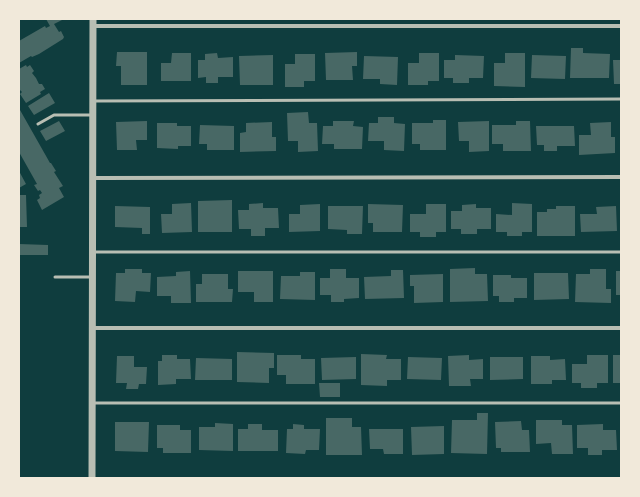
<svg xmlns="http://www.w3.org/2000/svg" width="640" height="497" viewBox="0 0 640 497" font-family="Inter,sans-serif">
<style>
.building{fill:#486865}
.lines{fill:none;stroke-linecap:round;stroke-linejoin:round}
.service{stroke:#b8beb3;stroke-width:3}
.minor{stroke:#b8beb3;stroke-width:4}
.tertiary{stroke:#b8beb3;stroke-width:7}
</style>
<rect width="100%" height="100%" fill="#0f3d3e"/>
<path class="building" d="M46 19H64L54 24 59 32 61 31 64 37 63 39 39 54 32 57 31 56 19 63V41L45 26 46 28 50 26Z
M571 48H583V53L610 54 609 78H570Z
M117 52H147V85H121V66H116Z
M357 52V66H352L353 80H326L325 53Z
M172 53H191V81H161V63H171Z
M217 53 218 58 233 57V77H218V83H206V77L198 78V60H205V54Z
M419 53H439V81H428V85H408V63H419Z
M505 53H525V87L494 86V63H505Z
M295 54H315V81H304V87H285V64H295Z
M273 55V85H240L239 56Z
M455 55 484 56 483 78H469V83H453V78H444V60H455Z
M532 55 566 56 565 79 531 78Z
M364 56 398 57 397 85 380 84V79H363Z
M613 60H621V84H614Z
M26 65 27 67 30 65 34 71 32 73 36 78 39 84H42L45 89 40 92 41 94 26 103 20 94 22 92 19 89V69Z
M49 93 55 103 34 115 28 106Z
M20 110 50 163H51L56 171 54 172 63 186 59 188 64 197 42 210 37 200 40 198 39 195 42 193 40 190 38 191 34 185 37 184 19 152V111Z
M308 112 309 123H317L318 151 298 152V141H288L287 113Z
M378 117H394V123L405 124 404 151 384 150V141H368L369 123H378Z
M433 120H446V150H420V144H412V123H433Z
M59 121 65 131 46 141 40 131Z
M147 121V140H136L137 150H117L116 122Z
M333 121H354L353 126 363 127 362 149H334V144H322L323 126H333Z
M489 121V151L469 152V141H459L458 122Z
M516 121H530L531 151H503V144H492V125H516Z
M272 122V137H276V151L240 152V133L246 132V123Z
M611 122V137H615V153L579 155V135H591L590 123Z
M157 123H177V126H191V146H178V149L157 148Z
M200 125 234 126V150H207V144H199Z
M536 126H574L575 146H557V151H544V145H537Z
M19 171 26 184 19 188Z
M19 195H26L27 227H19Z
M232 200V232H198V201Z
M191 203 192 232 162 233 161 214H172V204Z
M263 203V208H278L279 228H265V236H251V229H239L238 210H249V204Z
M512 203 532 204V232H522V236H507V232H496V214L512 215Z
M320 204V231L289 232V214H300V205Z
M368 204 403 205 402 232H373V223H368Z
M426 204H446V232H436V237H420V232H410V214H426Z
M476 204V208H491V229H477V234H461V229H451V211H462V205Z
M115 206 150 207V234H142V228L115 227Z
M328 206H363L362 234H347V230L328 229Z
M556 206H575V236H537V212H547V209H556Z
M616 206 617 231 581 232 580 214H597L596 207Z
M19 244 48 245V255H19Z
M475 268V274H487L488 301 450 302V269Z
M125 269H142V273H151L150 292 136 291 135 302 115 301 116 273H125Z
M330 269H346V278H359V298L344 299V302H331V295H320V278H330Z
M590 269H606V289H611V303L575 302 576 274H590Z
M391 270H403L404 298 365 299 364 277 391 276Z
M190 271 191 303H171V296H157V277L176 276V272Z
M238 271H273V302H254V292H238Z
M616 271H621V295H616Z
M300 272H315V300L280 299 281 276H300Z
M534 273H568L569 299 534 300Z
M202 274H228V289H233L232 302H196V284H202Z
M443 274V302L414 303V286H410V275Z
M493 275H511V278H527V298H514V302H499V296H493Z
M237 352 274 353V368H269V383L237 382Z
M361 354 387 355 386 359H401V380H387V386L361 385Z
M162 355H177V359H190L191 379H176V384L158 385V361H162Z
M277 355H301V359H315V384H286V375H277Z
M469 355V360L483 359V379H470L471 386H449L448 356Z
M587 355H608V383H597V388H581V383H572V364H587Z
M613 355H621V383H613Z
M117 356H134V367H147L146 384H139L138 389H126L127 383H116Z
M531 356H550V360L565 359 566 380H552V384H531Z
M356 357V379L322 380 321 358Z
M408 357 442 358 441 380 407 379Z
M490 357H523V379L490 380Z
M196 358 232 359V380H195Z
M319 383H340V397H320Z
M477 413H488L487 454 451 453 452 420H477Z
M326 418H352V427H361L362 455H326Z
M536 420H562V425H572L573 454H552L551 443 536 444Z
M521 421 522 430H529L530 452H501V448H496L495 422Z
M115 422H149L148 452 115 451Z
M215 423 233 424V451L199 450V427H215Z
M248 424H262V430H278V451H238V429H248Z
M293 424 304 425V429H320L319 450H306L305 454 286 453 287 429H293Z
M603 424V430H616L617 450H602V455H588V448H577V425Z
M157 425H180V430H191V453H163V448H157Z
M444 426V454L412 455 411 427Z
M369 429H403V454H384L383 449H370Z"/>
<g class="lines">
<path class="service" d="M93 101 621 99
M38 124 54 115H93
M93 252H621
M55 277H92
M92 403H621"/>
<path class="minor" d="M93 26H621
M93 178 621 177
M92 328H621"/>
<path class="tertiary" d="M92 478 93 19"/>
</g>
<rect width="640" height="497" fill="none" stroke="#f1e9da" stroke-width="40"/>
</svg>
